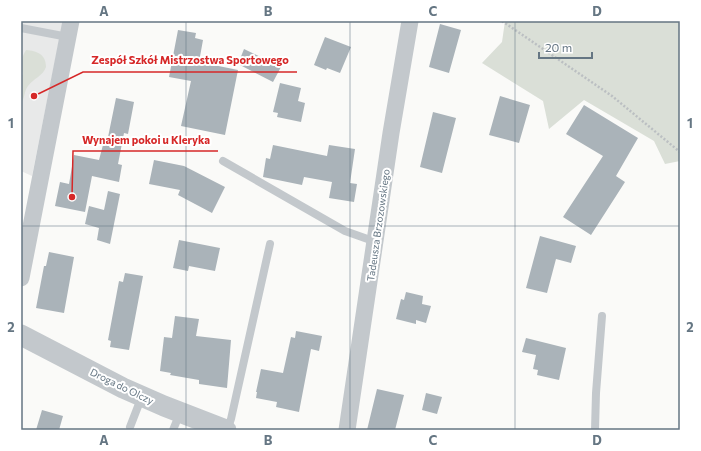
<svg xmlns="http://www.w3.org/2000/svg" width="701" height="451" viewBox="0 0 701 451" font-family="Commissioner,sans-serif">
<style>
.built{fill:#e8e9e9}
.green{fill:#dadfd7}
.building{fill:#aab3b9}
.lines{fill:none;stroke-linecap:round;stroke-linejoin:round}
.path{stroke:#bbbfc2;stroke-width:2.5;stroke-dasharray:2 2;stroke-linecap:butt}
.service{stroke:#c3c8cc;stroke-width:8}
.minor{stroke:#c3c8cc;stroke-width:17}
.tertiary{stroke:#c3c8cc;stroke-width:21}
.grid{fill:none;stroke:#657683;stroke-width:1;stroke-opacity:0.55}
.labels{text-anchor:middle;dominant-baseline:central;stroke-width:4;stroke-linejoin:round;paint-order:stroke}
.street-label{font-size:10px;fill:#657683;stroke:#fff}
.leader{fill:none;stroke:#d62828;stroke-width:1.5}
.callout-dot{fill:#d62828;stroke:#fff;stroke-width:1.5}
.callout-label{font-size:11px;text-anchor:middle;font-weight:bold;fill:#d62828;stroke:#fff;stroke-width:4;stroke-linejoin:round;paint-order:stroke}
.neatline{fill:none;stroke:#657683;stroke-width:1.5}
.grid-label{font-size:13px;text-anchor:middle;font-weight:bold;fill:#657683}
</style>
<rect width="100%" height="100%" fill="#fafaf8"/>
<path class="built" d="M21 21H63L32 176 21 171Z"/>
<path class="green" d="M505 21H680V161L665 164 654 141 584 100 549 129 543 101 482 63 502 42Z
M26 50C37 51 46 54 46 67 43 76 34 78 28 86 24 91 25 98 21 103V76L23 74C20 65 21 58 26 50Z"/>
<path class="building" d="M440 24 461 30 449 73 429 67Z
M178 30 196 33 195 38 203 40 199 62 238 70 225 135 181 126 191 81 169 77Z
M325 37 351 47 340 73 327 68 326 70 314 65Z
M244 49 281 67 273 82 238 64Z
M280 83 301 88 298 101 305 103 301 122 277 117 278 113 273 112Z
M500 96 530 105 519 143 489 135Z
M116 98 134 102 128 134 124 133 118 164 122 165 119 182 92 176 85 212 55 206 60 182 69 184 74 155 99 160 104 141 107 142Z
M584 105 638 138 616 176 625 182 591 235 563 217 603 156 566 134Z
M433 112 456 118 442 173 420 167Z
M273 145 327 156 329 145 355 149 350 183 357 184 354 202 329 198 332 182 304 177 302 185 263 177 266 158 270 159Z
M154 160 184 166 225 187 212 213 178 195 180 190 149 184Z
M108 191 120 194 110 244 97 240 99 228 85 224 89 206 104 210Z
M540 236 576 246 571 263 556 259 547 293 526 288Z
M179 240 220 248 215 271 189 266 188 271 173 268Z
M49 252 74 257 64 313 36 308 44 266H46Z
M125 273 143 276 129 350 110 347 111 341 108 340 119 281 123 282Z
M406 292 423 296 422 304 431 306 426 323 416 320V324L396 319 401 299 404 300Z
M175 316 199 319 196 336 231 340 227 388 199 384V380L170 375 171 373 160 371 164 337 172 338Z
M296 331 322 336 319 351 311 349 299 412 276 407 277 402 256 398 257 392H256L261 369 283 373 291 337 295 338Z
M526 338 566 348 559 380 537 375 538 370 533 369 536 355 522 352Z
M377 389 404 395 395 430H367Z
M426 393 442 397 437 414 422 410Z
M42 410 63 416 59 430H36Z"/>
<g class="lines">
<path class="path" d="M502 21 612 96 680 152"/>
<path class="service" d="M21 28 68 37
M223 161 345 231 376 242
M130 427 142 396
M173 430 180 413
M227 430 231 419 270 244
M595 430 596 393 602 316"/>
<path class="minor" d="M21 278 71 21
M347 430 391 133 410 21"/>
<path class="tertiary" d="M21 335 123 388 164 406 226 430"/>
</g>
<path class="grid" d="M186 21V430M350 21V430M515 21V430M21 226H680"/>
<g class="labels">
<g class="street-label">
<text transform="translate(378 225) rotate(-82)">Tadeusza Brzozowskiego</text>
<text transform="translate(122 386) rotate(26)">Droga do Olczy</text>
</g>
</g>
<path class="leader" d="M34 96L83 72H297M72 197L73 151H218"/>
<g class="callout-dot">
<circle cx="34" cy="96" r="4"/>
<circle cx="72" cy="197" r="4"/>
</g>
<g class="callout-label">
<text x="190" y="64">Zespół Szkół Mistrzostwa Sportowego</text>
<text x="146" y="144">Wynajem pokoi u Kleryka</text>
</g>
<rect width="701" height="451" fill="none" stroke="#ffffff" stroke-width="44"/>
<path d="M539 52v6h53v-6" fill="none" stroke="#657683" stroke-width="2"/>
<text x="545" y="52" font-size="12" fill="#657683" stroke="#ffffff" stroke-width="3" paint-order="stroke">20 m</text>
<rect x="22" y="22" width="657" height="407" class="neatline"/>
<g class="grid-label">
<text x="104" y="16">A</text>
<text x="268" y="16">B</text>
<text x="433" y="16">C</text>
<text x="597" y="16">D</text>
<text x="11" y="128">1</text>
<text x="690" y="128">1</text>
<text x="11" y="332">2</text>
<text x="690" y="332">2</text>
<text x="104" y="445">A</text>
<text x="268" y="445">B</text>
<text x="433" y="445">C</text>
<text x="597" y="445">D</text>
</g>
</svg>
